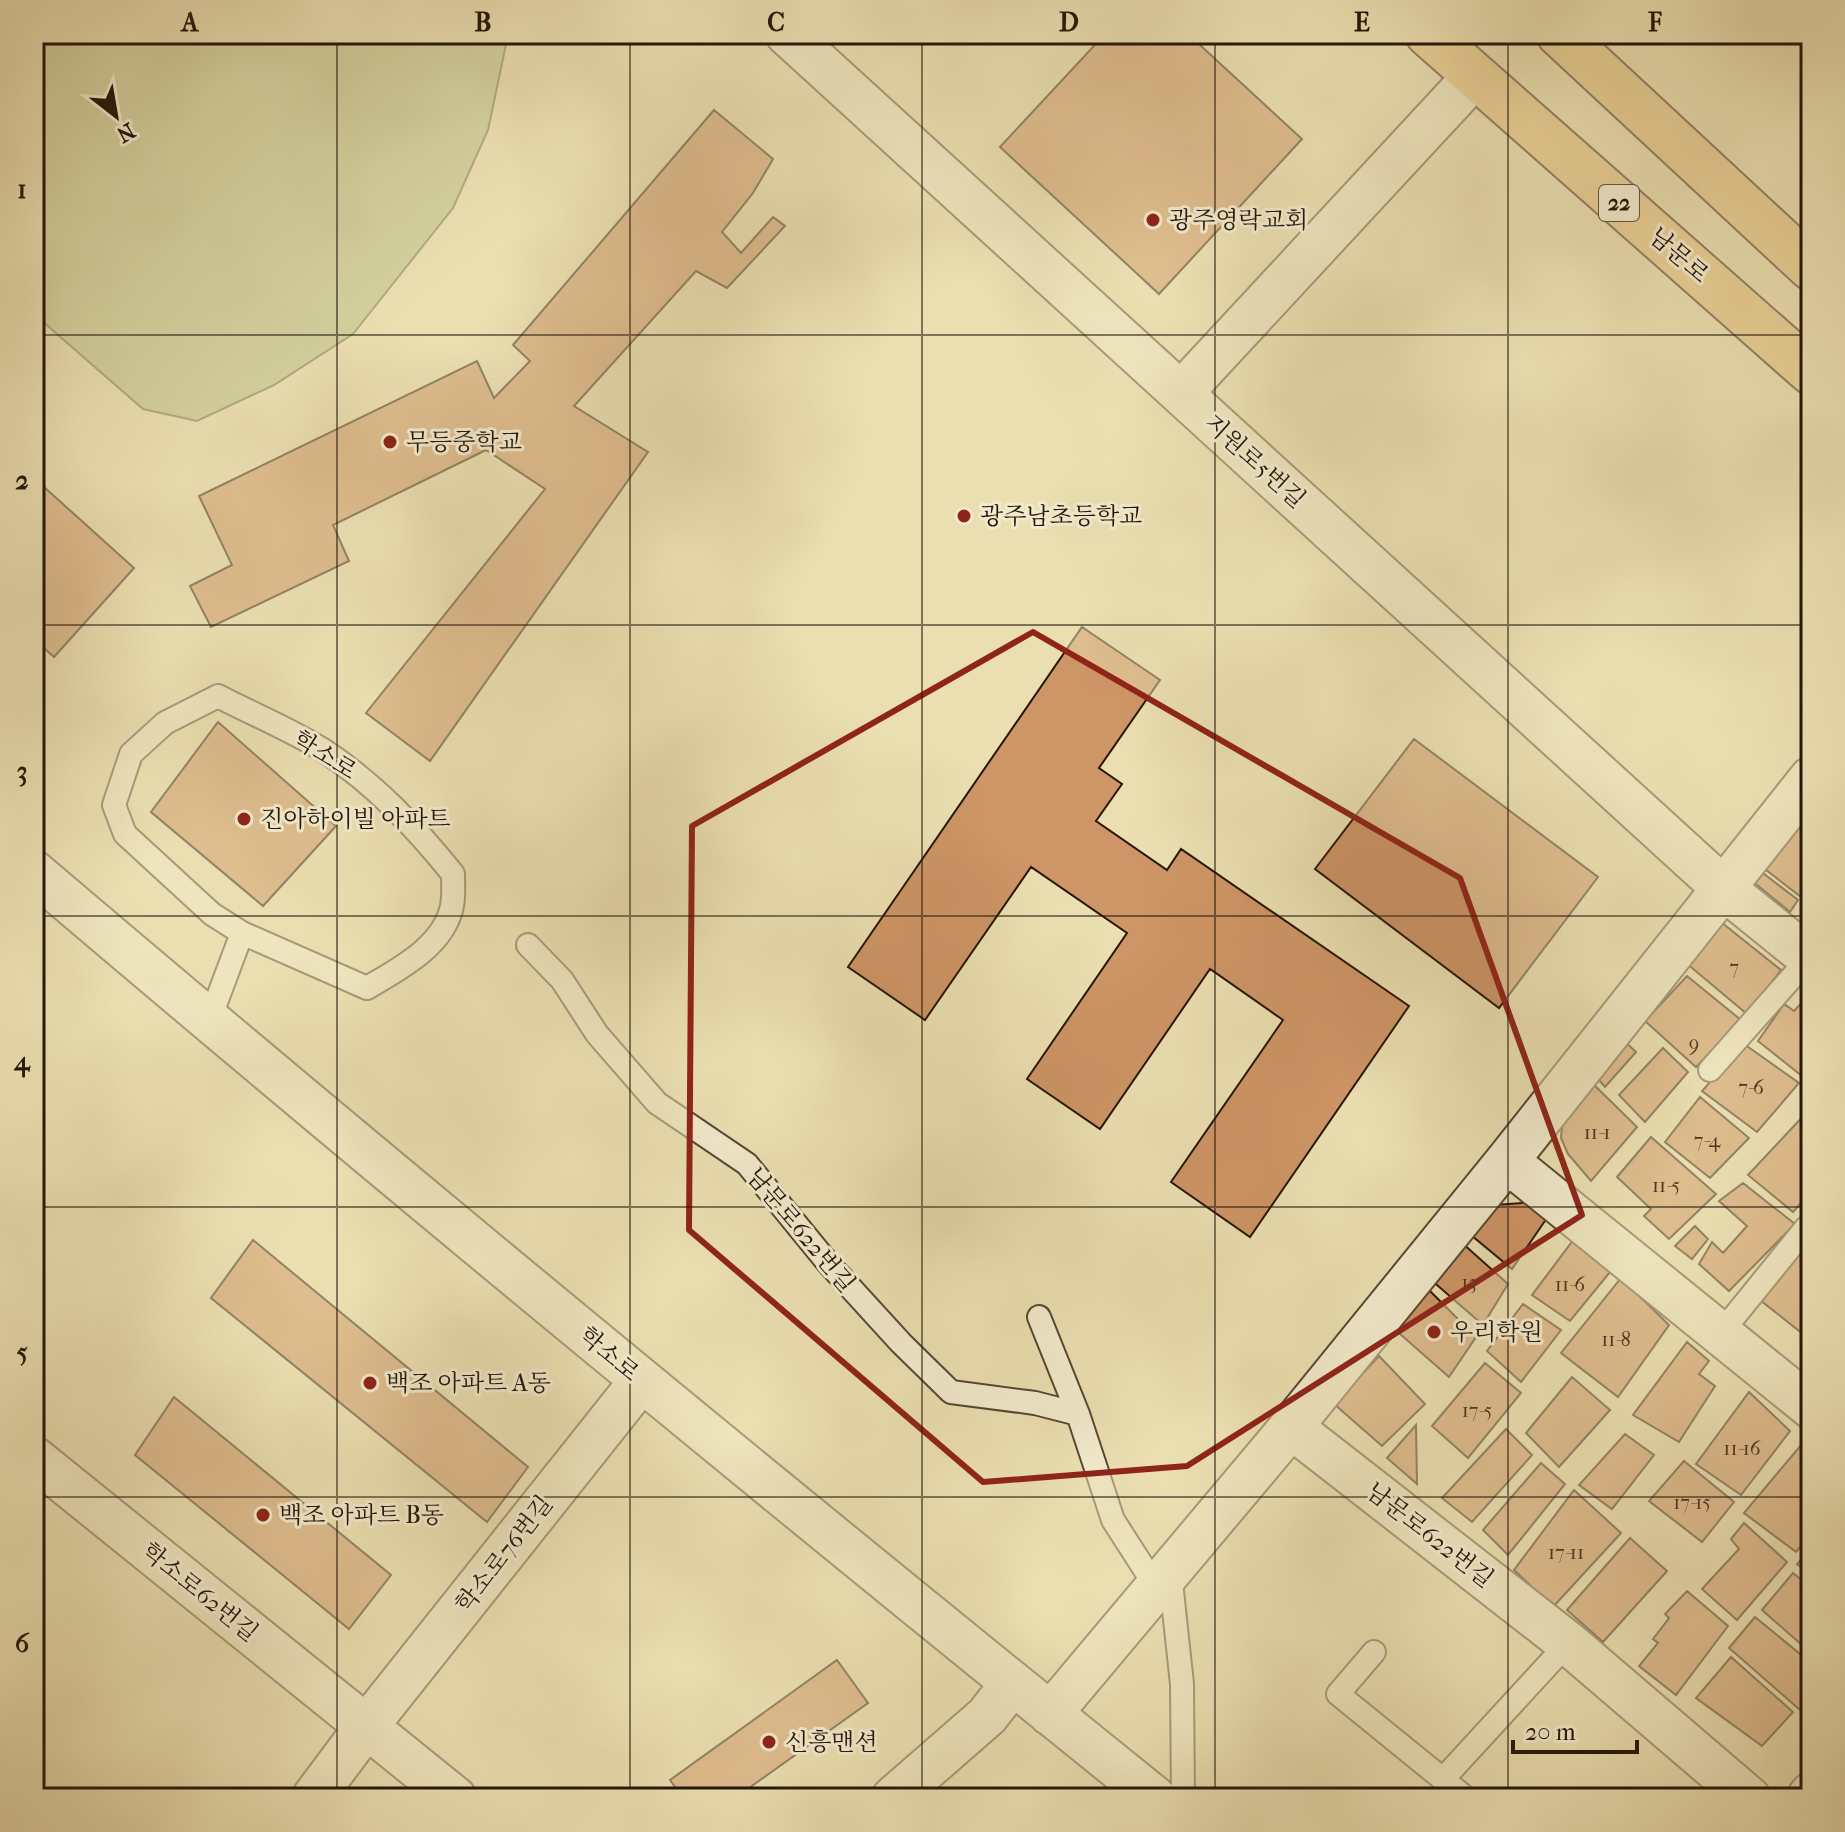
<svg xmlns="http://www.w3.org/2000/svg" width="1845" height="1832" viewBox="0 0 1845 1832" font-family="'IM FELL French Canon','Noto Serif KR',serif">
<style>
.green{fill:#b8c18b;stroke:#6e6c4a;stroke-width:2}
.building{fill:#ce9566;stroke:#251609;stroke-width:2}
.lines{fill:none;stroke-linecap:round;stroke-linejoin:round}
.lane-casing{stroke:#564833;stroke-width:26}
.street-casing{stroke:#564833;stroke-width:46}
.primary-casing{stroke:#251609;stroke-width:48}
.lane{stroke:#f2eacc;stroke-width:22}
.street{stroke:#f2eacc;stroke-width:42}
.primary{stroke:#e6c078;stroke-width:44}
.marked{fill:none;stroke:#8f2418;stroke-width:6;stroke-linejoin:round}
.grid{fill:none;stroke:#251609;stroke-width:2;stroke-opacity:0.55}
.poi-dot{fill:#8f2418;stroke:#f2eacc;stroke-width:3}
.labels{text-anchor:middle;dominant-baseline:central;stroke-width:6;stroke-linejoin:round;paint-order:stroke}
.number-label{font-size:20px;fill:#4f3620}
.shield{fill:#f2eacc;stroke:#625644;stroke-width:2}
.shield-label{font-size:22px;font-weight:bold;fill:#251609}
.poi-label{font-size:24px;fill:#251609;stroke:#f2eacc;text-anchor:start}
.street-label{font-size:24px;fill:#251609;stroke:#f2eacc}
.neatline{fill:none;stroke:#251609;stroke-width:3}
.grid-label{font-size:26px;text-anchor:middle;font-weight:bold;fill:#251609}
</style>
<rect width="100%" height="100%" fill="#ebdfb1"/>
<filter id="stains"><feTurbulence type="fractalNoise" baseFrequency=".0025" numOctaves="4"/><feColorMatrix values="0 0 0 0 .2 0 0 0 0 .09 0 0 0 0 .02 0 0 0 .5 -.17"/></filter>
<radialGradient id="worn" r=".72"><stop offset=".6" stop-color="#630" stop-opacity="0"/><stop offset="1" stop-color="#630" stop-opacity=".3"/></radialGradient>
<path class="green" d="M34 34H508V35L488 130 453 208 353 334 274 385 197 421 143 409 34 314Z"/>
<path class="building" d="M1105 34H1188L1302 139 1159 294 1000 147Z
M714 110 773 159 753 193 722 232 741 253 773 217 785 226 727 288 696 271 574 406 648 452 430 761 366 713 545 489 486 450 333 525 349 561 211 627 190 586 232 565 199 496 477 361 494 398 530 361 513 345Z
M34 478 134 568 54 657 34 639Z
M1082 627 1160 680 1099 768 1122 784 1096 821 1167 870 1181 849 1409 1006 1250 1237 1171 1182 1283 1020 1210 969 1100 1129 1027 1079 1127 933 1031 867 925 1020 848 967Z
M218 722 336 826 263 906 151 812Z
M1414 739 1598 877 1499 1008 1315 869Z
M1795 824 1811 840V882L1801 897 1761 866Z
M1759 870 1798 900 1790 912 1751 880Z
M1721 922 1781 970 1747 1014 1686 963Z
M1687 976 1741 1020 1696 1067 1645 1021Z
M1811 993V1075L1807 1080 1758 1041 1784 1004 1794 1011Z
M1618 1035 1636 1052 1605 1087 1590 1070Z
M1744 1044 1799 1083 1757 1132 1702 1091Z
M1663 1048 1688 1072 1645 1122 1619 1095Z
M1587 1078 1637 1127 1591 1181 1568 1154 1561 1138 1563 1115Z
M1700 1097 1749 1138 1710 1178 1665 1142Z
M1808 1111 1811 1114V1192L1793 1212 1748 1175Z
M1651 1137 1716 1194 1669 1239 1644 1216 1651 1209 1617 1177Z
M1743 1183 1795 1224 1729 1291 1699 1264 1712 1242 1723 1253 1747 1226 1719 1201Z
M1535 1202 1549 1215 1512 1269 1471 1235 1495 1205Z
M1695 1226 1708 1239 1692 1259 1675 1246Z
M1811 1238V1324L1803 1334 1760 1300Z
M1574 1239 1610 1272 1570 1321 1532 1295Z
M253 1240 528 1467 487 1522 211 1298Z
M1461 1242 1508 1284 1483 1325 1430 1279Z
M1621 1278 1669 1325 1618 1397 1561 1353Z
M1427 1288 1476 1337 1449 1377 1392 1327Z
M1523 1304 1561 1330 1521 1382 1487 1351Z
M1687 1342 1709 1361 1699 1374 1715 1386 1679 1442 1633 1415Z
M1379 1356 1425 1404 1382 1446 1334 1404Z
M1485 1363 1521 1393 1468 1458 1432 1426Z
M1572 1377 1610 1410 1559 1467 1526 1433Z
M1749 1392 1790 1431 1741 1495 1696 1464Z
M174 1397 391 1575 349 1629 135 1455Z
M1416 1425 1417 1484 1387 1458Z
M1506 1429 1532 1455 1472 1522 1442 1498Z
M1625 1434 1654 1455 1612 1509 1579 1485Z
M1802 1444 1811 1452V1535L1796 1552 1744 1513Z
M1684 1461 1734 1502 1702 1542 1649 1501Z
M1541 1463 1565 1484 1508 1555 1483 1530Z
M1574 1490 1621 1533 1553 1607 1514 1570Z
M1744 1523 1787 1562 1737 1620 1702 1589 1739 1549 1731 1539Z
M1630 1538 1667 1571 1603 1642 1567 1610Z
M1811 1548V1575L1797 1564Z
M1793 1573 1811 1588V1653L1762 1610Z
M1687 1591 1728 1626 1676 1695 1639 1666 1658 1643 1653 1639 1669 1618 1665 1614Z
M1755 1617 1811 1663V1711L1807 1716 1729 1648Z
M1731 1657 1793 1712 1762 1746 1696 1698Z
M837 1660 868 1703 735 1798H683L670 1780Z"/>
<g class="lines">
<defs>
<path id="lane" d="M528 945 562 980 597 1034 657 1103 747 1164 828 1263 901 1343 951 1392 1035 1403 1078 1414
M209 1021 242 933 367 988C399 969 444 946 452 906 454 896 453 885 453 874 415 827 375 784 323 750 290 729 252 714 218 696L165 723 131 754 114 805 125 834 212 914 242 933
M1710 1070 1809 958
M1039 1317 1078 1414 1113 1520 1156 1587
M1720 1334 1806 1228
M1170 1573 1182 1684 1183 1798
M1374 1652 1338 1694 1466 1798
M1444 1778 1568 1643"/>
<path id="street" d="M787 34 1722 887 1811 959
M1181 393 1474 77
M34 872C403 1186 778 1494 1155 1798
M1507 1161 1811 1407
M1291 1427 1568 1643 1749 1798
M34 1458 455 1798
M1050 1714 1291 1427 1507 1161 1811 778
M313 1798 366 1727 641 1381
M893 1798 987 1716 1012 1684
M1808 1798 1811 1794"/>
<path id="primary" d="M1428 34 1811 372
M1559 34 1811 268"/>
</defs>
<use href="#lane" class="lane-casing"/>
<use href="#street" class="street-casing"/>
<use href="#primary" class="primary-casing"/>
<use href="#lane" class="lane"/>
<use href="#street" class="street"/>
<use href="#primary" class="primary"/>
</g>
<path d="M0 0H1845V1832H0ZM1033 632 1460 878 1582 1215 1187 1466 983 1482 689 1230 692 826Z" fill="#ebdfb1" fill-opacity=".55" fill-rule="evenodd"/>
<path class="marked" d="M1033 632 1460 878 1582 1215 1187 1466 983 1482 689 1230 692 826Z"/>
<path class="grid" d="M337 34V1798M630 34V1798M922 34V1798M1215 34V1798M1508 34V1798M34 335H1811M34 625H1811M34 916H1811M34 1207H1811M34 1497H1811"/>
<g class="poi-dot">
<circle cx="1153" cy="220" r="8"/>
<circle cx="390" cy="442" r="8"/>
<circle cx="964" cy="516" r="8"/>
<circle cx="244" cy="819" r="8"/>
<circle cx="1434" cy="1332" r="8"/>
<circle cx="370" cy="1383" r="8"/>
<circle cx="263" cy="1515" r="8"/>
<circle cx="769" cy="1742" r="8"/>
</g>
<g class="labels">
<g class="number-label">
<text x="1734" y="967">7</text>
<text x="1694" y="1044">9</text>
<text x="1751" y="1087">7-6</text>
<text x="1597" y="1132">11-1</text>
<text x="1707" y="1140">7-4</text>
<text x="1666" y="1185">11-5</text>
<text x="1469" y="1282">13</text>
<text x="1570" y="1284">11-6</text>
<text x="1616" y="1339">11-8</text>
<text x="1477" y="1410">17-5</text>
<text x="1742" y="1448">11-16</text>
<text x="1692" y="1502">17-15</text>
<text x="1566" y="1552">17-11</text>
</g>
<rect class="shield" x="1599" y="185" width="40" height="36" rx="6"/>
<g class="shield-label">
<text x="1619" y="203">22</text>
</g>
<g class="poi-label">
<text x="1169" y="220">광주영락교회</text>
<text x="406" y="442">무등중학교</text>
<text x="980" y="516">광주남초등학교</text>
<text x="260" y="819">진아하이빌 아파트</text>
<text x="1450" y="1332">우리학원</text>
<text x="386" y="1383">백조 아파트 A동</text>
<text x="279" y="1515">백조 아파트 B동</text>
<text x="785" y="1742">신흥맨션</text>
</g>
<g class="street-label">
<text transform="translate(1679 255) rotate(41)">남문로</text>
<text transform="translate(1255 461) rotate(42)">지원로5번길</text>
<text transform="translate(325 755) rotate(32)">학소로</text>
<text transform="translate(801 1230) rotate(50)">남문로622번길</text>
<text transform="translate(609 1354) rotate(40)">학소로</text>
<text transform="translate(1430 1535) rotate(38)">남문로622번길</text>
<text transform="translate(504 1554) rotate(-52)">학소로76번길</text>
<text transform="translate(200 1592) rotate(39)">학소로62번길</text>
</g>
</g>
<rect width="1845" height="1832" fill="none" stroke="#ebdfb1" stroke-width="88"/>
<g transform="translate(116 116) rotate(149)" stroke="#f2eacc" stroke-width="6" paint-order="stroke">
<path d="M0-6L14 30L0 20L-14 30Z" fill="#251609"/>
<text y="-12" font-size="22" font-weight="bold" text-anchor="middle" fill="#251609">N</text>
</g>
<path d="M1513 1740v12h124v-12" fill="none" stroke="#251609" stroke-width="4"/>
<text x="1525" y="1740" font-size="24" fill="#251609" stroke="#f2eacc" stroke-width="6" paint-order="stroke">20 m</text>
<rect x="44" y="44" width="1757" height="1744" class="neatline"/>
<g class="grid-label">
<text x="190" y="31">A</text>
<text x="483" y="31">B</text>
<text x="776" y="31">C</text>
<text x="1069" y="31">D</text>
<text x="1362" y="31">E</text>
<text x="1655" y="31">F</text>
<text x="22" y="198">1</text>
<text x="22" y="489">2</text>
<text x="22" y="780">3</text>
<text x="22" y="1070">4</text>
<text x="22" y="1361">5</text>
<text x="22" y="1652">6</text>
</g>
<rect width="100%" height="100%" filter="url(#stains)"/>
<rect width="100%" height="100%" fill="url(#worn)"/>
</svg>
